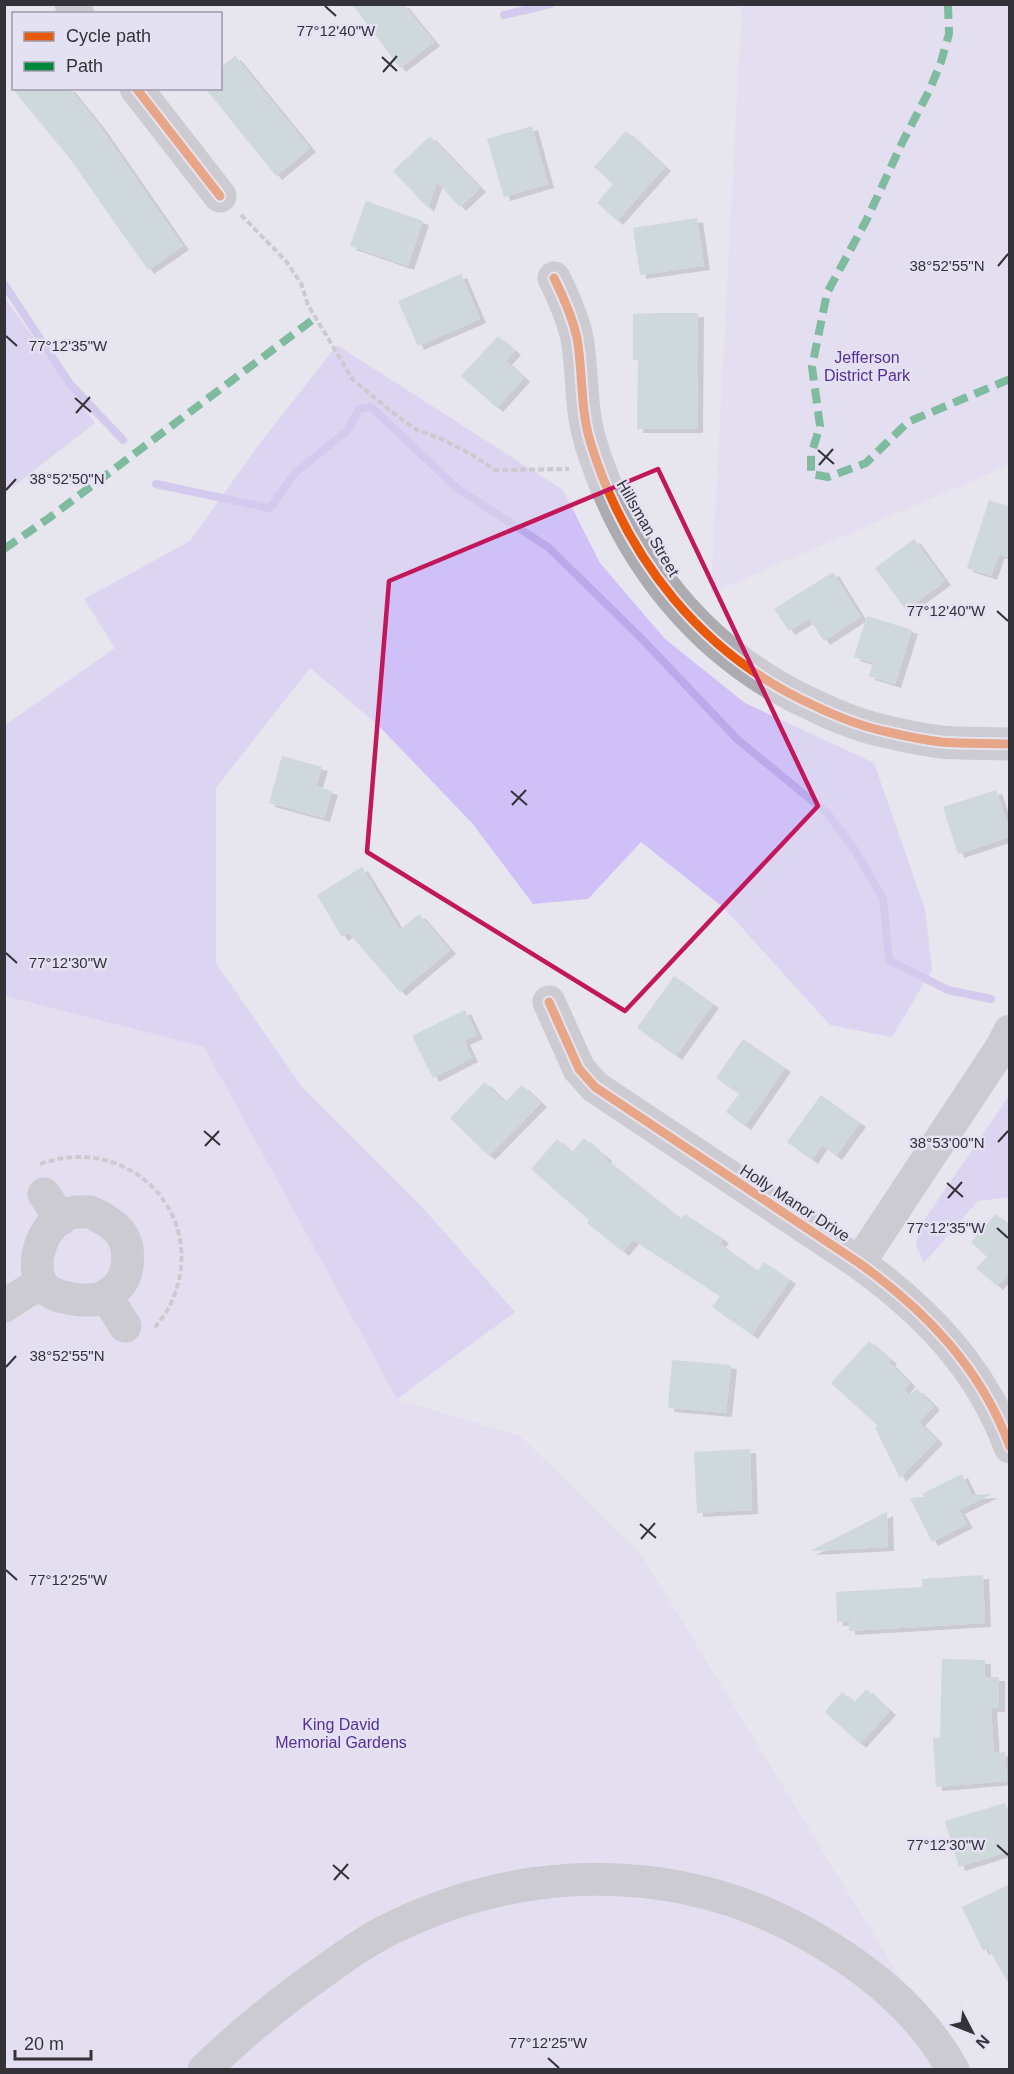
<svg xmlns="http://www.w3.org/2000/svg" width="1014" height="2074" viewBox="0 0 1014 2074" font-family="Helvetica,sans-serif">
<style>
.green{fill:#ded8f1}
.forest{fill:#cfc1f7}
.lines{fill:none;stroke-linecap:round;stroke-linejoin:round}
.stream{stroke:#bbaaea;stroke-width:8}
.building{fill:#b2c7c2;filter:url(#shadow)}
.path{stroke:#aba9ad;stroke-width:4;stroke-dasharray:6 3;stroke-linecap:butt}
.minor{stroke:#acabaf;stroke-width:33}
.quiet{stroke:#00873e;stroke-width:8;stroke-dasharray:15 8;stroke-linecap:butt}
.cycleway-casing{stroke:#e4e1f2;stroke-width:13}
.cycleway{stroke:#e8590c;stroke-width:9}
.marked{fill:none;stroke:#c2185b;stroke-width:4.5;stroke-linejoin:round}
.ticks{fill:none;stroke:#343239;stroke-width:2}
.labels{text-anchor:middle;dominant-baseline:central;stroke-width:5;stroke-linejoin:round;paint-order:stroke}
.park-label{font-size:16px;fill:#553197;stroke:#e4e1f2}
.street-label{font-size:16px;fill:#343239;stroke:#e4e1f2}
.ticks-label{font-size:15px;text-anchor:middle;fill:#343239;stroke:#e4e1f2;stroke-width:5;stroke-linejoin:round;paint-order:stroke}
</style>
<defs>
<filter id="shadow"><feDropShadow dx="6" dy="4" stdDeviation="0" flood-color="#0004"/></filter>
</defs>
<rect width="100%" height="100%" fill="#e7e5ee"/>
<path class="green" d="M742 5H1009V465L711 593Z
M4 996 204 1047 397 1399 520 1436 641 1554 956 2069H5Z"/>
<path class="forest" d="M4 297 95 423 5 493H4Z
M337 345 563 490 600 563 665 639 745 703 874 763 925 909 932 970 892 1037 830 1025 724 908 641 842 588 899 533 904 472 823 377 724 310 668 216 788V963L302 1087 423 1208 515 1312 397 1399 204 1047 5 996V725L115 648 84 599 190 541 257 447Z
M1009 1096V1197L978 1201 924 1263 916 1246 920 1226Z"/>
<g class="lines">
<path class="stream" d="M504 15 550 4
M4 284 70 384 123 440
M156 484 270 508 295 473 347 431 359 409 371 407 458 489 548 547 642 639 738 740 827 813 854 849 883 898 889 960 948 990 991 999"/>
</g>
<path class="building" d="M352 4H403L434 42 400 68Z
M235 56 310 148 276 176 205 88H220V68Z
M12 88H69L99 125 183 246 148 270 70 159Z
M532 126 548 184 504 197 487 139Z
M626 131 665 167 617 221 597 203 613 184 594 167Z
M430 136 480 188 460 207 437 182 428 208 393 171Z
M366 201 423 221 408 266 350 246Z
M697 218 704 266 640 275 633 228Z
M461 274 480 319 418 346 398 301Z
M656 313H698L697 429H637L638 360H633V314Z
M498 336 515 351 506 361 524 378 497 408 461 376Z
M989 500 1010 507V558L999 554 991 576 967 568Z
M914 539 945 581 906 610 875 568Z
M833 572 861 617 824 641 809 619 789 631 774 609Z
M867 616 912 630 895 684 869 676 873 663 854 657Z
M282 756 322 767 316 786 332 791 324 818 269 803Z
M996 790 1010 831V837L958 854 943 807Z
M362 867 400 930 419 914 450 950 400 992 349 933 342 937 317 895Z
M674 976 713 1004 676 1056 637 1028Z
M465 1010 477 1035 464 1041 472 1058 433 1078 412 1036Z
M743 1039 785 1068 745 1126 726 1112 739 1094 716 1078Z
M485 1082 505 1102 522 1085 541 1103 489 1156 450 1118Z
M821 1095 860 1123 836 1156 822 1145 812 1160 787 1142Z
M584 1138 606 1157 605 1159 681 1219 685 1214 723 1239 720 1244 758 1271 764 1262 790 1280 752 1335 712 1307 720 1296 633 1240 623 1252 587 1223 589 1220 531 1169 557 1139 572 1152Z
M996 1214 1010 1226V1272L997 1286 976 1268 987 1257 971 1242Z
M869 1341 891 1360 889 1362 910 1383 904 1389 909 1395 917 1389 934 1406 919 1422 937 1440 900 1478 875 1428 878 1426 831 1383Z
M672 1360 731 1365 726 1413 668 1408Z
M750 1449 752 1510 697 1513 694 1452Z
M962 1474 972 1495 992 1494 959 1510 967 1524 932 1542 910 1498 925 1497 922 1494Z
M887 1512 888 1547 810 1551Z
M983 1575 985 1623 849 1631V1621L837 1622 836 1592 922 1587V1579Z
M942 1659 985 1660V1677H999V1708H991L994 1753 1005 1752 1007 1781 936 1787 933 1738H940Z
M866 1689 890 1711 860 1744 825 1712 842 1692 854 1703Z
M1005 1803 1010 1817V1851L959 1867 945 1821Z
M1010 1884V1986L988 1948 983 1951 962 1907Z"/>
<g class="lines">
<path class="path" d="M241 215 286 261 301 283 308 305 353 380 396 415 417 430 442 439 474 456 495 470 569 469
M40 1164C128 1132 210 1214 172 1301 168 1311 161 1320 154 1328"/>
<path class="minor" d="M71 4 78 14
M136 88 220 196
M554 278C564 298 572 316 577 338 583 372 580 407 590 441 626 559 702 655 815 706 838 717 863 727 888 732 905 736 924 740 941 742 964 744 987 743 1010 744
M549 1002 579 1069 595 1087 859 1263C926 1311 981 1368 1010 1447
M44 1194 61 1219
M90 1212C101 1217 111 1222 120 1232 132 1248 130 1278 114 1290 110 1293 106 1296 102 1298 86 1303 47 1299 40 1281 31 1256 45 1221 71 1213 77 1211 84 1212 90 1212Z
M859 1263 1001 1048 1010 1031
M106 1296 125 1326
M4 1306 40 1283
M204 2070C242 2033 284 1999 327 1969 348 1954 369 1939 392 1928 525 1863 679 1861 809 1935 868 1969 920 2010 953 2070"/>
<path class="quiet" d="M948 4 949 34 941 62 930 89 902 143 867 219 827 293 812 367 820 426 811 455V474L828 477 866 463 908 422 1010 379
M4 549 49 518 315 318"/>
<defs>
<path id="cycleway" d="M136 88 220 196
M554 278C564 298 572 316 577 338 583 372 580 407 590 441 626 559 702 655 815 706 838 717 863 727 888 732 905 736 924 740 941 742 964 744 987 743 1010 744
M549 1002 579 1069 595 1087 859 1263C926 1311 981 1368 1010 1447"/>
</defs>
<use href="#cycleway" class="cycleway-casing"/>
<use href="#cycleway" class="cycleway"/>
</g>
<path d="M0 0H1014V2074H0ZM658 469 818 806 625 1011 367 852 389 581Z" fill="#e7e5ee" fill-opacity=".55" fill-rule="evenodd"/>
<path class="marked" d="M658 469 818 806 625 1011 367 852 389 581Z"/>
<path class="ticks" d="M325 6 336 16M382 57 397 71M383 72 397 56M998 266 1008 254M6 336 17 346M75 398 91 412M76 413 90 397M818 450 834 464M819 465 833 449M6 490 16 479M997 611 1008 621M511 791 527 805M512 805 526 790M6 953 17 963M204 1131 220 1145M998 1142 1008 1131M205 1146 219 1131M947 1183 963 1197M948 1198 962 1182M997 1228 1008 1238M6 1367 16 1356M640 1524 656 1538M641 1539 655 1523M6 1570 17 1580M997 1845 1008 1855M333 1865 349 1879M334 1880 348 1864M548 2058 559 2068"/>
<g class="labels">
<g class="park-label">
<text x="867" y="357">Jefferson<tspan x="867" dy="18">District Park</tspan></text>
<text x="341" y="1724">King David<tspan x="341" dy="18">Memorial Gardens</tspan></text>
</g>
<g class="street-label">
<text transform="translate(648 528) rotate(60)">Hillsman Street</text>
<text transform="translate(795 1203) rotate(33)">Holly Manor Drive</text>
</g>
</g>
<g class="ticks-label">
<text x="336" y="36">77°12'40"W</text>
<text x="947" y="271">38°52'55"N</text>
<text x="68" y="351">77°12'35"W</text>
<text x="67" y="484">38°52'50"N</text>
<text x="946" y="616">77°12'40"W</text>
<text x="68" y="968">77°12'30"W</text>
<text x="947" y="1148">38°53'00"N</text>
<text x="946" y="1233">77°12'35"W</text>
<text x="67" y="1361">38°52'55"N</text>
<text x="68" y="1585">77°12'25"W</text>
<text x="946" y="1850">77°12'30"W</text>
<text x="548" y="2048">77°12'25"W</text>
</g>
<rect width="1014" height="2074" fill="none" stroke="#343239" stroke-width="12"/>
<rect x="12" y="12" width="210" height="78" fill="#e4e1f2" stroke="#9e9ba8" stroke-width="1.5"/>
<rect x="24" y="32" width="30" height="9" fill="#e8590c" stroke="#9e9ba8" stroke-width="1.5"/>
<text x="66" y="42" font-size="18" fill="#343239">Cycle path</text>
<rect x="24" y="62" width="30" height="9" fill="#00873e" stroke="#9e9ba8" stroke-width="1.5"/>
<text x="66" y="72" font-size="18" fill="#343239">Path</text>
<g transform="translate(972 2032) rotate(132)" stroke="#e4e1f2" stroke-width="4.5" paint-order="stroke">
<path d="M0-4.5L10 22L0 15L-10 22Z" fill="#343239"/>
<text y="-9" font-size="16" font-weight="bold" text-anchor="middle" fill="#343239">N</text>
</g>
<path d="M15 2050v9h76v-9" fill="none" stroke="#343239" stroke-width="3"/>
<text x="24" y="2050" font-size="18" fill="#343239" stroke="#e4e1f2" stroke-width="4.5" paint-order="stroke">20 m</text>
</svg>
